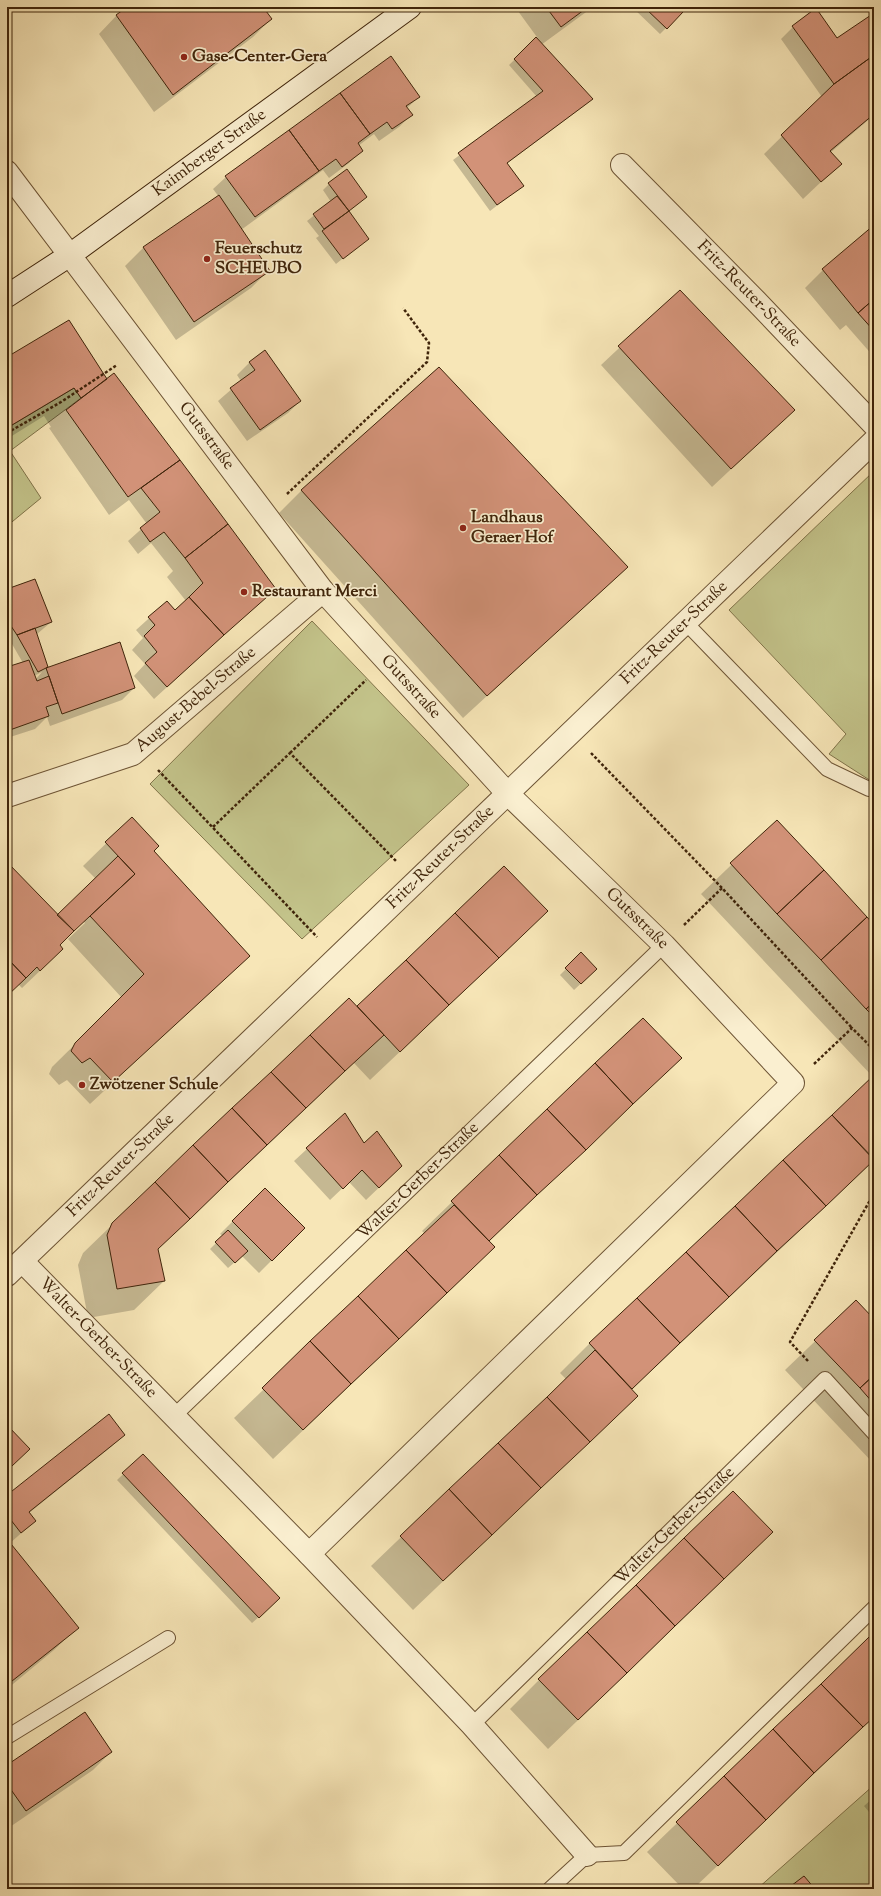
<svg xmlns="http://www.w3.org/2000/svg" width="881" height="1896" viewBox="0 0 881 1896" font-family="'Sorts Mill Goudy',serif">
<style>
.green{fill:#c3c38a;stroke:#81744a}
.shadow{fill:#0003;fill-rule:evenodd}
.building{fill:#d29278;stroke:#3f240a}
.lines{fill:none;stroke-linecap:round;stroke-linejoin:round}
.service-casing{stroke:#6d5435;stroke-width:16}
.minor-casing{stroke:#6d5435;stroke-width:24}
.secondary-casing{stroke:#3f240a;stroke-width:24}
.path{stroke:#3f240a;stroke-width:2.5;stroke-dasharray:3 2;stroke-linecap:butt}
.service{stroke:#faefd0;stroke-width:14}
.minor{stroke:#faefd0;stroke-width:22}
.secondary{stroke:#faefd0;stroke-width:22}
.poi-dot{fill:#8f2418;stroke:#faefd0;stroke-width:1.5}
.labels{text-anchor:middle;dominant-baseline:central;stroke-width:3.5;stroke-linejoin:round;paint-order:stroke}
.poi-label{font-size:17px;font-weight:bold;fill:#3f240a;stroke:#faefd0;text-anchor:start}
.street-label{font-size:17px;fill:#3f240a;stroke:#faefd0}
</style>
<rect width="100%" height="100%" fill="#f7e6b7"/>
<filter id="stains"><feTurbulence type="fractalNoise" baseFrequency=".005" numOctaves="4"/><feColorMatrix values="0 0 0 0 .2 0 0 0 0 .09 0 0 0 0 .02 0 0 0 .5 -.17"/></filter>
<radialGradient id="worn" r=".72"><stop offset=".6" stop-color="#630" stop-opacity="0"/><stop offset="1" stop-color="#630" stop-opacity=".3"/></radialGradient>
<path class="green" d="M74 388 81 398 10 451 41 498 7 526V428Z
M874 471V781H871L829 754 846 734 729 610Z
M312 621 469 785 302 939 150 784Z
M874 1785V1889H757Z"/>
<path class="shadow" d="M128 7H262L271 19 253 37 154 112 99 34 117 15Z
M515 7H593L541 45 585 105 506 164 522 186 490 211 453 160 537 97 509 65 536 39 542 44Z
M632 7H676L682 12 660 34Z
M874 14V115L830 153 840 164 803 199 764 154 822 97 781 39 793 27 837 40Z
M391 58 419 97 407 108 411 115 399 127 379 141 374 134 358 146 362 151 349 163 329 178 323 170 241 230 269 270 251 288 176 340 125 266 144 247 219 197 213 189 226 177Z
M874 131V137L871 134Z
M329 184 366 197 348 212 368 238 336 264 316 238 319 236 307 221 331 202 323 190Z
M874 226V357L846 325 840 330 805 288 823 270Z
M680 291 775 428 712 487 601 365Z
M265 352 300 401 288 413 247 441 218 401 241 381 237 375 249 363Z
M7 358 102 383 114 375 274 589 154 699 134 676 145 664 132 650 143 638 136 630 167 602 175 611 186 601 167 577 173 571 151 543 138 554 128 541 147 524 129 500 109 515 49 428 51 427 44 416 7 439Z
M438 368 627 567 463 718 279 513 301 491Z
M7 590 51 622 36 635 48 668 134 688 122 700 50 726 47 717 35 729 7 738V668L23 663 12 644 7 646ZM42 672 35 680 34 676Z
M132 818 152 852 249 956 90 1104 67 1080 59 1085 49 1074 52 1067 122 998 68 939 85 923 83 921 58 945 44 967 22 988 18 984 7 995V863L57 916 96 879 83 866Z
M777 821 874 925V1161L631 1390 637 1396 413 1610 371 1566 566 1379 560 1373 589 1344 873 1077 701 894Z
M504 867 517 941 370 1080 354 1063 157 1250 164 1281 134 1310 88 1318 78 1265 83 1253 113 1224 357 1008Z
M581 954 590 975 574 990 560 975Z
M651 1087 488 1242 464 1277 273 1459 234 1418 425 1234 422 1231 452 1202Z
M364 1145 388 1179 366 1200 349 1182 330 1200 294 1161 307 1149Z
M265 1189 304 1228 259 1273 242 1256 228 1268 210 1249 223 1236 220 1234Z
M856 1302 874 1321V1464L785 1370Z
M7 1427 23 1455 7 1470Z
M124 1435 111 1447 29 1513 35 1521 9 1544 77 1628 54 1650 7 1689V1496Z
M143 1455 273 1604 252 1623 117 1480Z
M742 1562 548 1749 510 1709 539 1680Z
M874 1634V1717L693 1889H683L647 1852Z
M111 1752 93 1770 7 1829V1766Z
M874 1797V1818L864 1806Z"/>
<path class="building" d="M127 7H263L272 19 173 95 116 15Z
M546 7H588L561 27Z
M644 7H678L683 12 667 29Z
M816 8 837 38 874 13V55L834 84 792 26Z
M536 37 593 99 507 163 524 186 497 205 458 153 543 91 514 59Z
M874 55V114L830 151 842 164 821 182 781 135 834 84Z
M391 56 420 97 406 106 413 115 392 129 387 122 370 134 340 93Z
M340 93 370 134 358 143 363 151 342 167 336 159 319 171 289 130Z
M289 130 319 171 255 217 225 176Z
M347 169 367 197 349 211 328 183Z
M219 195 270 271 194 322 143 247Z
M337 196 349 211 324 229 313 214Z
M349 211 369 239 343 259 322 231Z
M874 225V285L871 287 874 290V299L858 313 822 269Z
M680 290 795 410 731 469 618 346Z
M874 299V331L858 313Z
M69 320 107 379 81 398 74 388 7 428V357Z
M265 350 301 401 260 430 230 388 255 370 249 362Z
M439 367 628 567 487 696 301 490Z
M114 373 180 460 128 497 66 410Z
M180 460 228 524 185 558 164 532 150 542 140 528 160 512 141 488Z
M228 524 276 589 224 635 189 597 203 583 185 558Z
M35 579 52 622 17 635 7 620V589Z
M189 597 224 635 167 687 145 663 157 652 144 636 155 625 148 617 167 601 175 610Z
M35 628 48 667 38 672 17 635Z
M120 642 135 688 62 714 46 668Z
M29 660 37 681 49 676 58 703 46 707 49 716 7 731V667Z
M132 817 159 846 154 851 250 956 113 1082 90 1058 82 1063 71 1051 75 1043 144 974 90 916 135 874 105 842Z
M777 820 824 870 777 914 730 863Z
M118 856 135 874 74 931 57 915Z
M7 862 74 931 60 945 63 949 40 971 37 967 26 978 7 958Z
M504 866 548 911 499 958 455 913Z
M824 870 867 917 821 960 777 914Z
M455 913 499 958 449 1005 406 960Z
M867 917 874 925V1002L866 1009 821 960Z
M581 952 597 969 581 984 565 968Z
M7 958 26 978 7 996Z
M406 960 449 1005 400 1052 357 1006Z
M349 998 384 1035 345 1071 310 1035Z
M874 1002V1017L866 1009Z
M643 1018 682 1058 633 1104 595 1063Z
M310 1035 345 1071 306 1108 271 1072Z
M595 1063 633 1104 586 1150 547 1109Z
M271 1072 306 1108 267 1145 232 1108Z
M874 1075V1159L832 1115Z
M232 1108 267 1145 228 1182 193 1145Z
M547 1109 586 1150 537 1195 499 1155Z
M345 1113 364 1143 377 1131 402 1166 379 1188 362 1170 343 1189 306 1148Z
M832 1115 874 1160 826 1206 783 1160Z
M193 1145 228 1182 190 1219 155 1182Z
M499 1155 537 1195 489 1241 451 1201Z
M783 1160 826 1206 777 1251 735 1206Z
M155 1182 190 1219 158 1249 165 1281 117 1289 107 1235 112 1223Z
M265 1188 305 1228 272 1261 232 1221Z
M454 1205 495 1247 447 1293 406 1250Z
M735 1206 777 1251 729 1297 686 1252Z
M228 1230 248 1251 235 1263 215 1242Z
M406 1250 447 1293 399 1339 358 1296Z
M686 1252 729 1297 680 1343 637 1298Z
M358 1296 399 1339 351 1384 310 1341Z
M637 1298 680 1343 632 1389 589 1343Z
M856 1300 874 1319V1375L860 1388 814 1340Z
M310 1341 351 1384 303 1430 262 1388Z
M595 1350 638 1396 590 1442 547 1397Z
M874 1375V1404L860 1388Z
M547 1397 590 1442 541 1488 498 1443Z
M109 1414 125 1435 29 1512 36 1521 21 1533 7 1515V1495Z
M7 1425 30 1449 12 1466 7 1461Z
M498 1443 541 1488 492 1535 449 1489Z
M143 1454 280 1598 259 1618 122 1473Z
M449 1489 492 1535 443 1581 400 1536Z
M733 1491 773 1532 724 1579 684 1538Z
M684 1538 724 1579 675 1626 636 1585Z
M7 1539 79 1628 7 1685Z
M636 1585 675 1626 627 1673 587 1632Z
M587 1632 627 1673 578 1720 538 1679Z
M869 1637 874 1642V1717L863 1727 821 1684Z
M821 1684 863 1727 814 1773 773 1729Z
M85 1712 112 1752 26 1811 7 1784V1765Z
M773 1729 814 1773 766 1820 724 1776Z
M724 1776 766 1820 718 1866 676 1822Z
M804 1876 815 1889H787Z"/>
<g class="lines">
<defs>
<g id="service">
<path d="M685 622 827 769 869 789H874"/>
<path id="s1" d="M174 1416 664 945"/>
<path id="s2" d="M472 1725 825 1379 874 1433"/>
<path d="M7 1737 168 1638"/>
<path d="M550 1889 587 1855 624 1853 874 1608"/>
</g>
<g id="minor">
<path id="s3" d="M622 165 756 301 874 425"/>
<path id="s4" d="M7 172 323 591 508 794 664 945 793 1083 309 1554"/>
<path id="s5" d="M7 796 133 754 323 591"/>
<path id="s6" d="M22 1261 309 1554 472 1725 587 1855"/>
<path id="s7" d="M7 1275 874 441"/>
</g>
<g id="secondary">
<path id="s8" d="M7 296 70 255 410 7"/>
</g>
</defs>
<use href="#service" class="service-casing"/>
<use href="#minor" class="minor-casing"/>
<use href="#secondary" class="secondary-casing"/>
<path class="path" d="M7 433 61 402 117 365
M287 494 427 362 429 343 403 308
M290 753 366 680
M591 753 722 888 852 1028
M158 770 317 937
M213 827 290 753 397 862
M684 925 722 888
M814 1064 852 1028 874 1050
M808 1361 790 1342 869 1202 874 1205"/>
<use href="#service" class="service"/>
<use href="#minor" class="minor"/>
<use href="#secondary" class="secondary"/>
</g>
<g class="poi-dot">
<circle cx="184" cy="57" r="4"/>
<circle cx="207" cy="259" r="4"/>
<circle cx="463" cy="528" r="4"/>
<circle cx="244" cy="592" r="4"/>
<circle cx="82" cy="1085" r="4"/>
</g>
<g class="labels">
<g class="poi-label">
<text x="192" y="57">Gase-Center-Gera</text>
<text x="215" y="249">Feuerschutz<tspan x="215" dy="20">SCHEUBO</tspan></text>
<text x="471" y="518">Landhaus<tspan x="471" dy="20">Geraer Hof</tspan></text>
<text x="252" y="592">Restaurant Merci</text>
<text x="90" y="1085">Zwötzener Schule</text>
</g>
<g class="street-label">
<text stroke="none"><textPath href="#s8" startOffset="248">Kaimberger Straße</textPath></text>
<text stroke="none"><textPath href="#s3" startOffset="181">Fritz-Reuter-Straße</textPath></text>
<text stroke="none"><textPath href="#s4" startOffset="331">Gutsstraße</textPath></text>
<text stroke="none"><textPath href="#s7" startOffset="926">Fritz-Reuter-Straße</textPath></text>
<text stroke="none"><textPath href="#s4" startOffset="655">Gutsstraße</textPath></text>
<text stroke="none"><textPath href="#s5" startOffset="216">August-Bebel-Straße</textPath></text>
<text stroke="none"><textPath href="#s7" startOffset="602">Fritz-Reuter-Straße</textPath></text>
<text stroke="none"><textPath href="#s4" startOffset="979">Gutsstraße</textPath></text>
<text stroke="none"><textPath href="#s7" startOffset="158">Fritz-Reuter-Straße</textPath></text>
<text stroke="none"><textPath href="#s1" startOffset="339">Walter-Gerber-Straße</textPath></text>
<text stroke="none"><textPath href="#s6" startOffset="108">Walter-Gerber-Straße</textPath></text>
<text stroke="none"><textPath href="#s2" startOffset="284">Walter-Gerber-Straße</textPath></text>
</g>
</g>
<rect width="881" height="1896" fill="none" stroke="#f7e6b7" stroke-width="24"/>
<rect x="8" y="8" width="865" height="1880" fill="none" stroke="#3f240a" stroke-width="2"/>
<rect x="12" y="12" width="857" height="1872" fill="none" stroke="#3f240a"/>
<rect width="100%" height="100%" filter="url(#stains)"/>
<rect width="100%" height="100%" fill="url(#worn)"/>
</svg>
